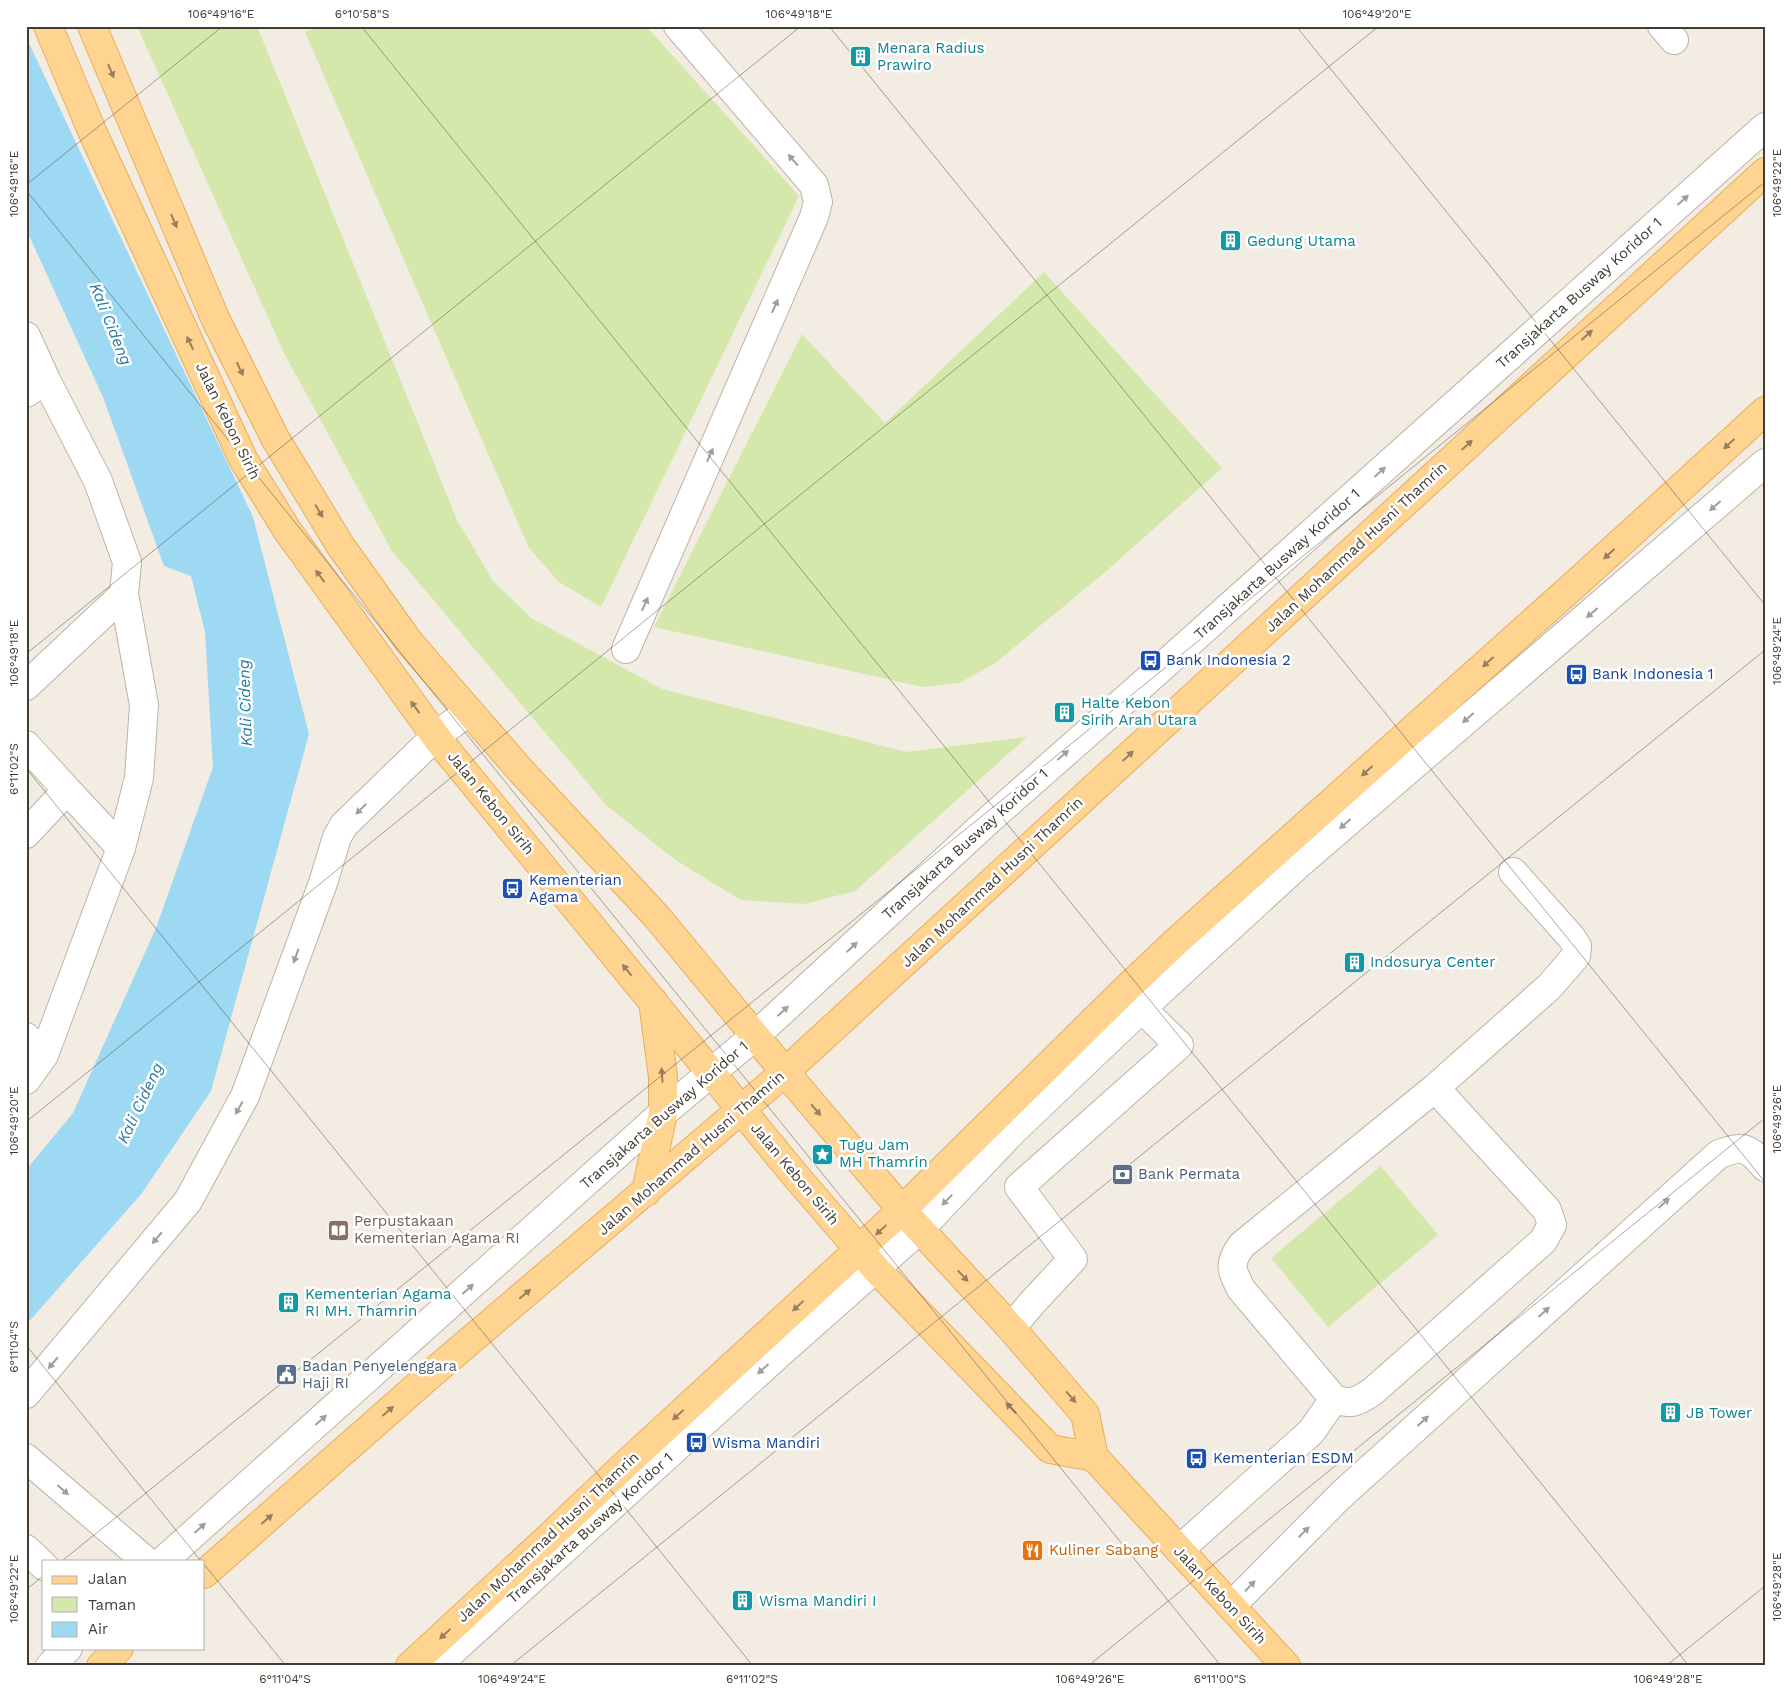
<svg xmlns="http://www.w3.org/2000/svg" width="1791" height="1692" viewBox="0 0 1791 1692" font-family="'Work Sans',sans-serif">
<style>
.green{fill:#d3e8aa}
.water{fill:#9dd9f2}
.lines{fill:none;stroke-linecap:round;stroke-linejoin:round}
.minor-casing{stroke:#beb3a6;stroke-width:30}
.major-casing{stroke:#e7ae5d;stroke-width:30}
.minor{stroke:#fff;stroke-width:28}
.major{stroke:#ffd390;stroke-width:28}
.oneway{fill:#98805d}
.oneway2{fill:#a29e99}
.ticks{fill:none;stroke:#443c33;stroke-width:1;stroke-opacity:0.45}
.labels{text-anchor:middle;dominant-baseline:central;stroke-width:5;stroke-linejoin:round;paint-order:stroke}
.culture-label{font-size:15px;fill:#0d838f;stroke:#fff;text-anchor:start}
.street-label{font-size:15px;fill:#443c33;stroke:#fff}
.transit-label{font-size:15px;fill:#164399;stroke:#fff;text-anchor:start}
.service-label{font-size:15px;fill:#4e5e75;stroke:#fff;text-anchor:start}
.education-label{font-size:15px;fill:#785e54;stroke:#fff;text-anchor:start}
.food-label{font-size:15px;fill:#c56008;stroke:#fff;text-anchor:start}
.water-label{font-size:16px;font-style:italic;fill:#287ca3;stroke:#fff}
.neatline{fill:none;stroke:#443c33;stroke-width:2}
.ticks-label{font-size:12px;text-anchor:middle;fill:#443c33}
</style>
<rect width="100%" height="100%" fill="#f2ece3"/>
<path class="green" d="M137 26H257L457 520 493 581 531 618 662 689 906 752 1027 737 855 891 804 904 741 900 677 861 607 806 392 551 284 353Z
M320 26H646L799 196 601 607 559 582 529 548 305 32Z
M1044 272 1222 468 1104 573 994 664 959 683 923 687 654 627 802 334 885 423Z
M1381 1166 1438 1235 1328 1327 1271 1258Z"/>
<path class="water" d="M26 37 253 517 309 734 211 1091 142 1193 26 1325V1170L73 1113 156 928 213 767 205 632 191 576 164 566 103 397 26 229Z"/>
<g class="lines">
<defs>
<path id="minor" d="M1662 26 1674 40
M26 336 46 380 98 481 127 562 124 594 144 705 139 778 121 848 44 1055 26 1080
M26 393 46 380
M626 649 814 217 818 202 814 185 678 26
M26 686 124 594
M26 745 67 790 26 834
M67 790 121 848
M26 1037 44 1055
M1435 1088 1242 1245C1228 1264 1231 1269 1241 1289L1334 1399C1351 1405 1357 1402 1372 1392L1543 1241 1552 1225 1547 1210 1435 1088 1549 987 1576 956 1577 946 1571 937 1513 872
M1011 1328 1032 1303 1073 1259 1019 1187 1179 1045 1128 995
M26 1394 188 1201 245 1096 323 883 337 837 344 825 436 736 469 711
M26 1458 146 1561
M26 1549 44 1566
M1179 1550 1311 1432 1334 1399
M163 1561 663 1113 755 1036 990 819 1134 692 1765 127
M1231 1606 1340 1496 1719 1154C1744 1145 1748 1147 1765 1167
M50 1666 68 1648
M436 1666 780 1353 920 1229 1013 1131 1142 1008 1299 864 1765 463"/>
<path id="major" d="M48 26 92 131 243 459 287 530 439 741 794 1174 875 1268 1050 1449 1094 1457
M92 26 215 318 275 438 340 545 409 642 521 771 657 917 785 1072 902 1210 1011 1328 1085 1414 1094 1457 1286 1666
M646 1192 663 1113V1077L653 1001
M204 1574 431 1374 785 1072 1765 172
M101 1666 119 1648
M410 1666 545 1541 628 1462 902 1210 1124 991 1179 939 1582 578 1765 411"/>
</defs>
<use href="#minor" class="minor-casing"/>
<use href="#major" class="major-casing"/>
<use href="#minor" class="minor"/>
<use href="#major" class="major"/>
</g>
<defs><path id="oneway-solid" d="M-6-.8H1V-3.2L6.5 0L1 3.2V.8H-6Z" transform="scale(1.25)"/></defs>
<g class="oneway">
<use href="#oneway-solid" transform="translate(111 71) rotate(67)"/>
<use href="#oneway-solid" transform="translate(174 221) rotate(67)"/>
<use href="#oneway-solid" transform="translate(1587 335) rotate(-42)"/>
<use href="#oneway-solid" transform="translate(190 343) rotate(-115)"/>
<use href="#oneway-solid" transform="translate(240 369) rotate(64)"/>
<use href="#oneway-solid" transform="translate(1729 444) rotate(137)"/>
<use href="#oneway-solid" transform="translate(1467 445) rotate(-43)"/>
<use href="#oneway-solid" transform="translate(319 511) rotate(59)"/>
<use href="#oneway-solid" transform="translate(1609 554) rotate(137)"/>
<use href="#oneway-solid" transform="translate(320 576) rotate(-126)"/>
<use href="#oneway-solid" transform="translate(1488 662) rotate(138)"/>
<use href="#oneway-solid" transform="translate(415 707) rotate(-126)"/>
<use href="#oneway-solid" transform="translate(1128 756) rotate(-43)"/>
<use href="#oneway-solid" transform="translate(1367 771) rotate(138)"/>
<use href="#oneway-solid" transform="translate(627 970) rotate(-129)"/>
<use href="#oneway-solid" transform="translate(662 1075) rotate(-94)"/>
<use href="#oneway-solid" transform="translate(816 1110) rotate(50)"/>
<use href="#oneway-solid" transform="translate(881 1230) rotate(137)"/>
<use href="#oneway-solid" transform="translate(963 1276) rotate(47)"/>
<use href="#oneway-solid" transform="translate(525 1294) rotate(-40)"/>
<use href="#oneway-solid" transform="translate(798 1306) rotate(137)"/>
<use href="#oneway-solid" transform="translate(1071 1397) rotate(49)"/>
<use href="#oneway-solid" transform="translate(1011 1408) rotate(-134)"/>
<use href="#oneway-solid" transform="translate(388 1411) rotate(-41)"/>
<use href="#oneway-solid" transform="translate(678 1415) rotate(138)"/>
<use href="#oneway-solid" transform="translate(267 1519) rotate(-41)"/>
<use href="#oneway-solid" transform="translate(445 1634) rotate(137)"/>
</g>
<g class="oneway2">
<use href="#oneway-solid" transform="translate(793 160) rotate(-131)"/>
<use href="#oneway-solid" transform="translate(1683 200) rotate(-42)"/>
<use href="#oneway-solid" transform="translate(775 306) rotate(-66)"/>
<use href="#oneway-solid" transform="translate(710 455) rotate(-66)"/>
<use href="#oneway-solid" transform="translate(1380 472) rotate(-42)"/>
<use href="#oneway-solid" transform="translate(1715 506) rotate(139)"/>
<use href="#oneway-solid" transform="translate(645 604) rotate(-66)"/>
<use href="#oneway-solid" transform="translate(1592 613) rotate(139)"/>
<use href="#oneway-solid" transform="translate(1468 718) rotate(139)"/>
<use href="#oneway-solid" transform="translate(1063 755) rotate(-41)"/>
<use href="#oneway-solid" transform="translate(361 809) rotate(135)"/>
<use href="#oneway-solid" transform="translate(1345 824) rotate(139)"/>
<use href="#oneway-solid" transform="translate(852 947) rotate(-43)"/>
<use href="#oneway-solid" transform="translate(296 956) rotate(110)"/>
<use href="#oneway-solid" transform="translate(783 1011) rotate(-43)"/>
<use href="#oneway-solid" transform="translate(239 1108) rotate(119)"/>
<use href="#oneway-solid" transform="translate(947 1200) rotate(134)"/>
<use href="#oneway-solid" transform="translate(1664 1203) rotate(-42)"/>
<use href="#oneway-solid" transform="translate(157 1238) rotate(130)"/>
<use href="#oneway-solid" transform="translate(468 1289) rotate(-42)"/>
<use href="#oneway-solid" transform="translate(1544 1312) rotate(-42)"/>
<use href="#oneway-solid" transform="translate(53 1363) rotate(130)"/>
<use href="#oneway-solid" transform="translate(763 1369) rotate(138)"/>
<use href="#oneway-solid" transform="translate(321 1420) rotate(-42)"/>
<use href="#oneway-solid" transform="translate(1423 1421) rotate(-42)"/>
<use href="#oneway-solid" transform="translate(63 1490) rotate(41)"/>
<use href="#oneway-solid" transform="translate(200 1528) rotate(-42)"/>
<use href="#oneway-solid" transform="translate(1304 1532) rotate(-45)"/>
<use href="#oneway-solid" transform="translate(1250 1586) rotate(-46)"/>
</g>
<path class="ticks" d="M361 26 1689 1666M829 26 1765 1182M1296 26 1765 605M1764 26 1765 27M26 185 223 26M26 190 1221 1666M26 654 801 26M26 768 753 1666M26 1122 1379 26M26 1345 201 1561M62 1561 1765 182M204 1564 286 1666M26 1590 44 1575M510 1666 1765 650M1088 1666 1765 1118M1666 1666 1765 1586"/>
<defs>
<symbol id="building-square" viewBox="-11 -11 22 22"><rect x="-9" y="-9" width="18" height="18" rx="4" fill="#0f9aa8" stroke="#fff"/><path d="M-4-6H4V6H1V3H-1V6H-4ZM-2.5-4.3h1.7v1.8h-1.7ZM.8-4.3h1.7v1.8H.8ZM-2.5-1h1.7V.8h-1.7ZM.8-1h1.7V.8H.8Z" fill="#fff"/></symbol>
<symbol id="bus-square" viewBox="-11 -11 22 22"><rect x="-9" y="-9" width="18" height="18" rx="4" fill="#1a4fb4" stroke="#fff"/><path d="M-5-6H5V4H4V6H2V4H-2V6H-4V4H-5ZM-3.5-4V0h7V-4ZM-3.5 1.2v1.5H-2V1.2ZM2 1.2v1.5H3.5V1.2Z" fill="#fff"/></symbol>
<symbol id="sight-square" viewBox="-11 -11 22 22"><rect x="-9" y="-9" width="18" height="18" rx="4" fill="#0f9aa8" stroke="#fff"/><path d="M0-6L1.8-2.2L6-1.7L2.9 1.2L3.7 5.4L0 3.3L-3.7 5.4L-2.9 1.2L-6-1.7L-1.8-2.2Z" fill="#fff"/></symbol>
<symbol id="bank-square" viewBox="-11 -11 22 22"><rect x="-9" y="-9" width="18" height="18" rx="4" fill="#5c6f8a" stroke="#fff"/><path d="M-6-4H6V4H-6ZM0-2.3a2.3 2.3 0 1 0 0 4.6a2.3 2.3 0 1 0 0-4.6Z" fill="#fff"/></symbol>
<symbol id="library-square" viewBox="-11 -11 22 22"><rect x="-9" y="-9" width="18" height="18" rx="4" fill="#8d6e63" stroke="#fff"/><path d="M-6-4Q-3-5.5-.7-3.5V5Q-3 3-6 4ZM6-4Q3-5.5 .7-3.5V5Q3 3 6 4Z" fill="#fff"/></symbol>
<symbol id="civic-square" viewBox="-11 -11 22 22"><rect x="-9" y="-9" width="18" height="18" rx="4" fill="#5c6f8a" stroke="#fff"/><path d="M-.6-6.5H3V-4.5H.6V-3L4-1V1h2V6H-6V1h2V-1L-.6-3ZM-1.2 2.5V6h2.4V2.5Z" fill="#fff"/></symbol>
<symbol id="restaurant-square" viewBox="-11 -11 22 22"><rect x="-9" y="-9" width="18" height="18" rx="4" fill="#e8710a" stroke="#fff"/><path d="M-5-6h1v4h1v-4h1v4h1v-4h1v5L-1.5 .5V6h-2V.5L-5-1ZM5-6V6H3V1.5H1.5Q1.5-4 5-6Z" fill="#fff"/></symbol>
</defs>
<g fill-rule="evenodd">
<use href="#building-square" x="848" y="44" width="25" height="25"/>
<use href="#building-square" x="1218" y="228" width="25" height="25"/>
<use href="#bus-square" x="1138" y="648" width="25" height="25"/>
<use href="#bus-square" x="1564" y="662" width="25" height="25"/>
<use href="#building-square" x="1052" y="700" width="25" height="25"/>
<use href="#bus-square" x="500" y="876" width="25" height="25"/>
<use href="#building-square" x="1342" y="950" width="25" height="25"/>
<use href="#sight-square" x="810" y="1142" width="25" height="25"/>
<use href="#bank-square" x="1110" y="1162" width="25" height="25"/>
<use href="#library-square" x="326" y="1218" width="25" height="25"/>
<use href="#building-square" x="276" y="1290" width="25" height="25"/>
<use href="#civic-square" x="274" y="1362" width="25" height="25"/>
<use href="#building-square" x="1658" y="1400" width="25" height="25"/>
<use href="#bus-square" x="684" y="1430" width="25" height="25"/>
<use href="#bus-square" x="1184" y="1446" width="25" height="25"/>
<use href="#restaurant-square" x="1020" y="1538" width="25" height="25"/>
<use href="#building-square" x="730" y="1588" width="25" height="25"/>
</g>
<g class="labels">
<g class="culture-label">
<text x="877" y="48">Menara Radius<tspan x="877" dy="17">Prawiro</tspan></text>
<text x="1247" y="241">Gedung Utama</text>
<text x="1081" y="703">Halte Kebon<tspan x="1081" dy="17">Sirih Arah Utara</tspan></text>
<text x="1370" y="962">Indosurya Center</text>
<text x="839" y="1145">Tugu Jam<tspan x="839" dy="17">MH Thamrin</tspan></text>
<text x="305" y="1294">Kementerian Agama<tspan x="305" dy="17">RI MH. Thamrin</tspan></text>
<text x="1686" y="1413">JB Tower</text>
<text x="759" y="1601">Wisma Mandiri I</text>
</g>
<g class="street-label">
<text transform="translate(1579 293) rotate(-42)">Transjakarta Busway Koridor 1</text>
<text transform="translate(228 421) rotate(64)">Jalan Kebon Sirih</text>
<text transform="translate(1356 547) rotate(-43)">Jalan Mohammad Husni Thamrin</text>
<text transform="translate(1277 564) rotate(-42)">Transjakarta Busway Koridor 1</text>
<text transform="translate(491 803) rotate(51)">Jalan Kebon Sirih</text>
<text transform="translate(965 844) rotate(-42)">Transjakarta Busway Koridor 1</text>
<text transform="translate(992 882) rotate(-43)">Jalan Mohammad Husni Thamrin</text>
<text transform="translate(664 1115) rotate(-41)">Transjakarta Busway Koridor 1</text>
<text transform="translate(691 1153) rotate(-41)">Jalan Mohammad Husni Thamrin</text>
<text transform="translate(795 1174) rotate(50)">Jalan Kebon Sirih</text>
<text transform="translate(590 1528) rotate(-42)">Transjakarta Busway Koridor 1</text>
<text transform="translate(548 1537) rotate(-43)">Jalan Mohammad Husni Thamrin</text>
<text transform="translate(1220 1595) rotate(47)">Jalan Kebon Sirih</text>
</g>
<g class="transit-label">
<text x="1166" y="660">Bank Indonesia 2</text>
<text x="1592" y="674">Bank Indonesia 1</text>
<text x="529" y="880">Kementerian<tspan x="529" dy="17">Agama</tspan></text>
<text x="712" y="1443">Wisma Mandiri</text>
<text x="1213" y="1458">Kementerian ESDM</text>
</g>
<g class="service-label">
<text x="1138" y="1174">Bank Permata</text>
<text x="302" y="1366">Badan Penyelenggara<tspan x="302" dy="17">Haji RI</tspan></text>
</g>
<g class="education-label">
<text x="354" y="1221">Perpustakaan<tspan x="354" dy="17">Kementerian Agama RI</tspan></text>
</g>
<g class="food-label">
<text x="1049" y="1550">Kuliner Sabang</text>
</g>
<g class="water-label">
<text transform="translate(111 324) rotate(68)">Kali Cideng</text>
<text transform="translate(245 703) rotate(-92)">Kali Cideng</text>
<text transform="translate(140 1103) rotate(-65)">Kali Cideng</text>
</g>
</g>
<rect width="1791" height="1692" fill="none" stroke="#ffffff" stroke-width="55"/>
<rect x="42" y="1560" width="162" height="90" fill="#ffffff" stroke="#b4b1ad"/>
<rect x="52" y="1576" width="25" height="8" fill="#ffd390" stroke="#b4b1ad"/>
<text x="88" y="1584" font-size="15" fill="#443c33">Jalan</text>
<rect x="52" y="1597" width="25" height="15" fill="#d3e8aa" stroke="#b4b1ad"/>
<text x="88" y="1610" font-size="15" fill="#443c33">Taman</text>
<rect x="52" y="1622" width="25" height="15" fill="#9dd9f2" stroke="#b4b1ad"/>
<text x="88" y="1634" font-size="15" fill="#443c33">Air</text>
<rect x="28" y="28" width="1736" height="1636" class="neatline"/>
<g class="ticks-label">
<text x="221" y="18">106°49'16"E</text>
<text x="362" y="18">6°10'58"S</text>
<text x="799" y="18">106°49'18"E</text>
<text x="1377" y="18">106°49'20"E</text>
<text transform="translate(1777 183) rotate(-90)" y="4">106°49'22"E</text>
<text transform="translate(14 184) rotate(-90)" y="4">106°49'16"E</text>
<text transform="translate(1777 651) rotate(-90)" y="4">106°49'24"E</text>
<text transform="translate(14 653) rotate(-90)" y="4">106°49'18"E</text>
<text transform="translate(14 769) rotate(-90)" y="4">6°11'02"S</text>
<text transform="translate(1777 1119) rotate(-90)" y="4">106°49'26"E</text>
<text transform="translate(14 1121) rotate(-90)" y="4">106°49'20"E</text>
<text transform="translate(14 1347) rotate(-90)" y="4">6°11'04"S</text>
<text transform="translate(1777 1587) rotate(-90)" y="4">106°49'28"E</text>
<text transform="translate(14 1589) rotate(-90)" y="4">106°49'22"E</text>
<text x="285" y="1683">6°11'04"S</text>
<text x="512" y="1683">106°49'24"E</text>
<text x="752" y="1683">6°11'02"S</text>
<text x="1090" y="1683">106°49'26"E</text>
<text x="1220" y="1683">6°11'00"S</text>
<text x="1668" y="1683">106°49'28"E</text>
</g>
</svg>
